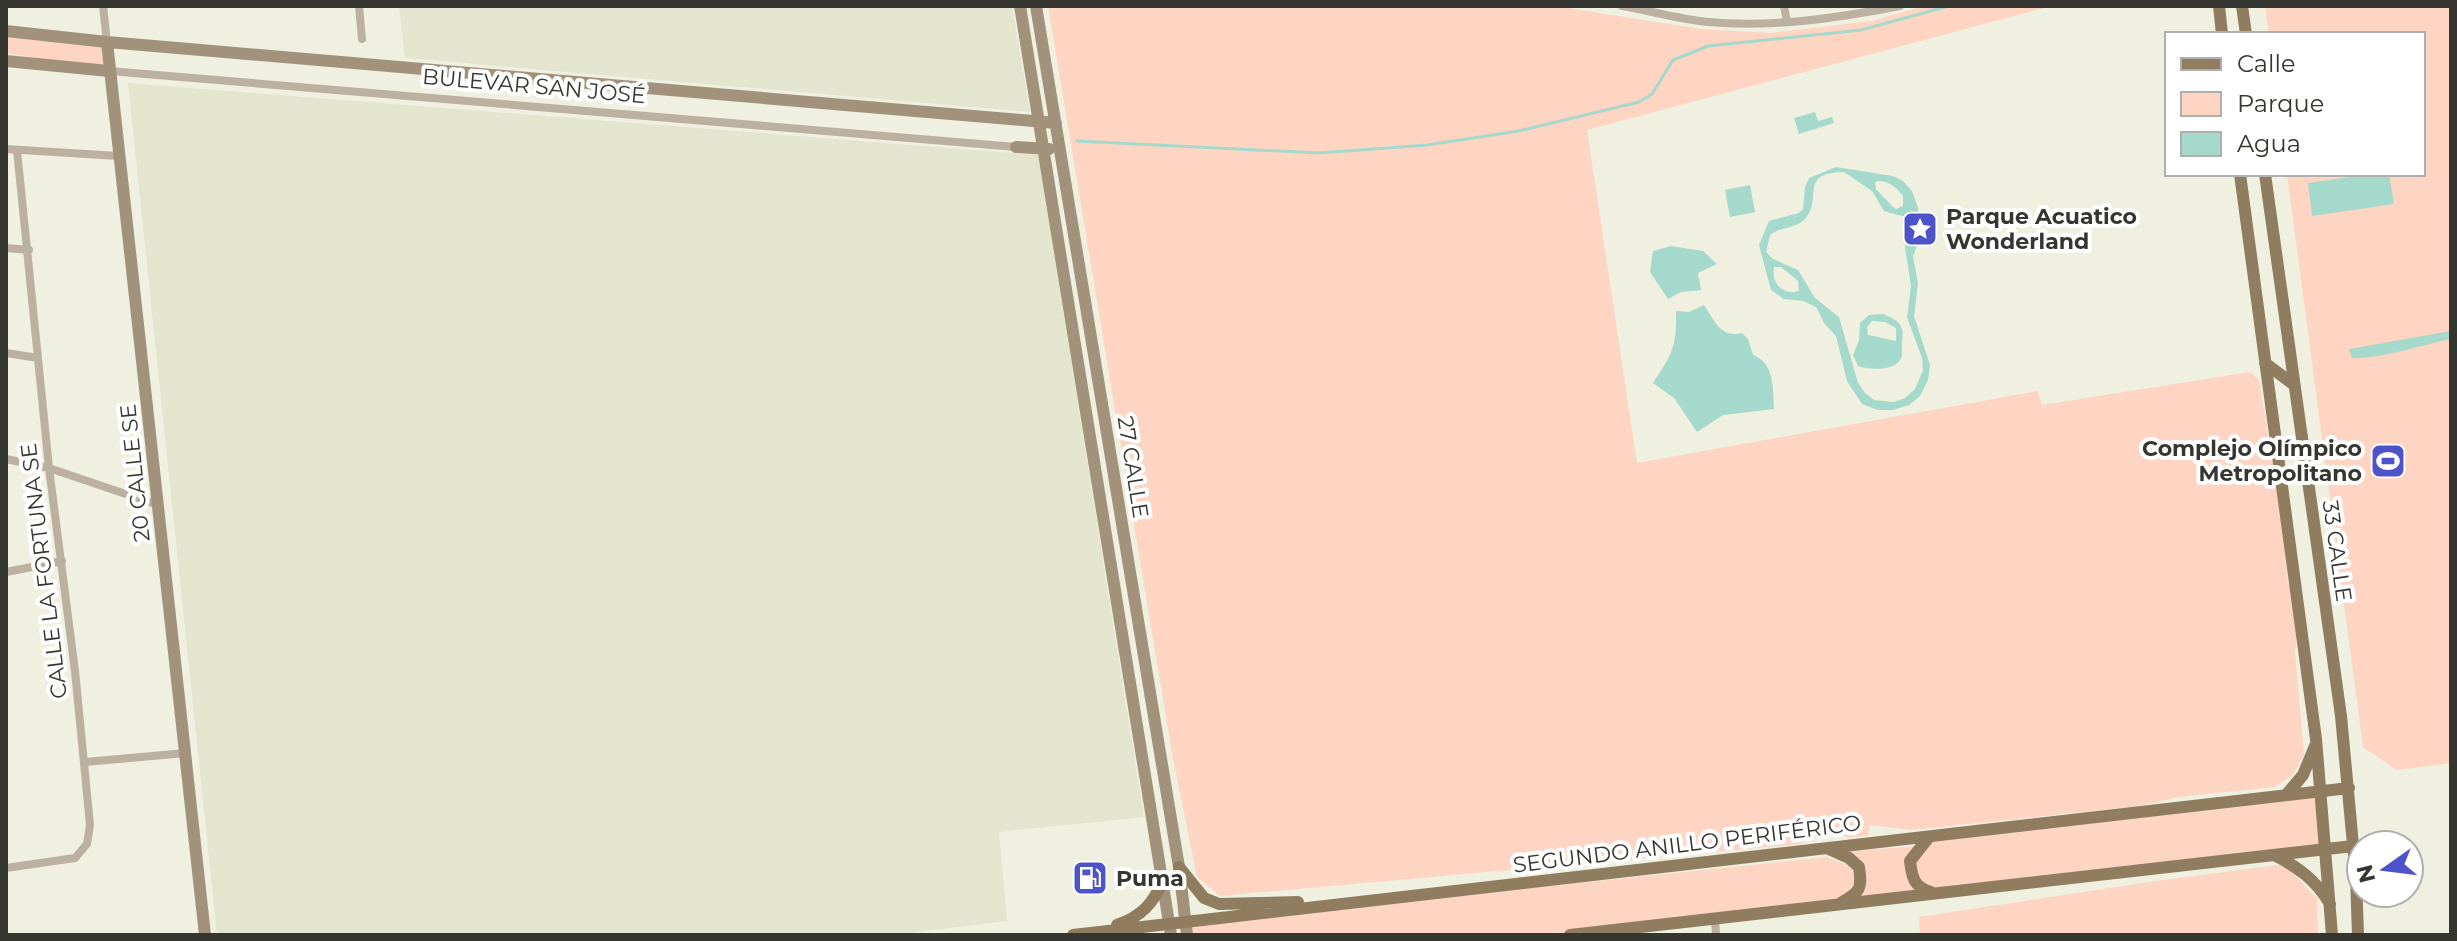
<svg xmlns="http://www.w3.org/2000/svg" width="2457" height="941" viewBox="0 0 2457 941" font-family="Montserrat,sans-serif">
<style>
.built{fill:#e4e5ce}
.green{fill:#fed4c3}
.water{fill:#a5d9cb;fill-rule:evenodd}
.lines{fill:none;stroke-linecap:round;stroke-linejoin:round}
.stream{stroke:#a5d9cb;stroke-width:3}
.street{stroke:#bcb0a1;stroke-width:8}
.secondary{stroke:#a3927b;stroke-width:12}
.primary{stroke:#907c5f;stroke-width:12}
.labels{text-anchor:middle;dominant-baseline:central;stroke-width:8;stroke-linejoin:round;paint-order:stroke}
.street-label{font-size:22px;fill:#353630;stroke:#fff}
.poi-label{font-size:22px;font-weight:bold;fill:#353630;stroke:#fff;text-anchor:start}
</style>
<rect width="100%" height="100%" fill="#eff0e0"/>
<path class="built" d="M399 6H1012L1030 112 405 58Z
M128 83 1038 155 1144 817 999 832 1007 921 893 935H217Z"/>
<path class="green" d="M1048 6H1555L1701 29 1770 33 1871 21 1925 6H2052L1587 130 1637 463 2038 391 2042 405 2250 372 2259 380 2287 550 2285 554 2288 584 2293 591 2298 630 2295 652 2304 755 2292 776 2274 787 2179 797 2139 806 1911 830 1870 825 1869 835 1848 838 1834 831 1800 844 1220 896 1197 877 1172 753Z
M2265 6H2451V763L2397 770 2363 747 2287 174H2423V34H2269Z
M6 27 106 43 108 70 6 53Z
M2322 792 2327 846 1936 893 1914 877 1916 853 1930 842Z
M1916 846 1906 861 1908 880 1922 894 1853 902 1863 885 1845 852Z
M1827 857 1851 867 1856 882 1838 900 1545 935H1189L1188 924Z
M2285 864 2317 899 2318 935H1920L1919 917 2156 881Z"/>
<path class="water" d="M1815 112 1818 121 1832 117 1834 123 1799 134 1794 118Z
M1836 167 1893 176 1903 181 1912 191 1918 208 1920 238 1913 256 1918 284 1914 316 1930 365 1928 380 1920 396 1909 405 1893 410H1878L1862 404 1847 381 1836 336 1824 323 1816 307 1803 301 1784 299 1771 290 1759 245 1769 221 1799 213 1803 209 1805 187 1809 178ZM1844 172 1872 191 1884 211 1909 218 1912 223 1905 247 1911 286 1907 317 1922 358 1923 370 1915 389 1905 398 1894 402 1874 400 1865 393 1858 383 1839 317 1815 298 1798 270 1773 259 1766 252 1770 235C1780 227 1797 228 1805 219 1824 198 1797 173 1844 172ZM1877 181C1889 181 1896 187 1903 196V206L1896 209 1893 207 1876 189 1875 183ZM1774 267H1781L1798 281 1799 291C1783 296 1771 283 1774 267Z
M2371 174H2389L2394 204 2312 216 2308 183Z
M1750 185 1755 212 1730 217 1725 190Z
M1671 246 1703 251 1717 264 1698 273 1701 290 1681 292 1668 299 1650 272 1653 251Z
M1704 305C1715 321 1720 338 1742 333L1748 339 1753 355C1775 363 1773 390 1774 409L1723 415 1697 432 1674 398 1653 383C1672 355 1677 346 1676 311L1689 312Z
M1883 314C1898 320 1905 325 1902 341 1901 348 1904 354 1900 360 1894 371 1869 370 1858 366L1853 355 1859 340 1860 323 1869 315ZM1872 321 1885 322 1896 328V341L1868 335 1867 327Z
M2451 331V339C2421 345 2381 359 2352 358L2349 349Z"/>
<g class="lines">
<path class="stream" d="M1077 141 1319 153 1427 145 1519 131 1639 102 1652 94 1673 60 1708 46 1861 30 1949 6"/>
<path class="street" d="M103 6 107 42
M359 6 362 39
M1622 6C1651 11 1678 19 1708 22 1772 28 1837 18 1900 6
M1784 6 1787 21
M109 71 1016 147
M6 149 118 156
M6 248 29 250
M6 353 38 358
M6 459 49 468 158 505
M6 572 62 561
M85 762 186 753
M6 868 75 858 87 844 90 825 75 671 49 468 17 150
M1715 918 1716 935"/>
<path class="secondary" d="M1020 6 1171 935
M1036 6 1179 867 1187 935
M6 31 107 42 1056 123
M107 42 205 935
M6 61 109 71
M1016 147 1049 149"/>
<path class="primary" d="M2219 6 2222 34
M2242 6 2246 34
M2240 174 2316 739 2332 935
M2265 174 2341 716 2356 877 2358 935
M2265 363 2293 384
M2286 795 2303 775 2315 746
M1929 837 1910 861C1912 878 1914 887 1931 892
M1829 849 1849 858 1859 867C1862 889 1861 891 1841 903
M2274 855C2298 867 2316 880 2330 904
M1179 867 1204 898 1219 904 1298 902
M1117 925C1142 916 1153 904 1163 880
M1073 935 2349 788
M1570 935 2353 846"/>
</g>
<defs>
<symbol id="sight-square" viewBox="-11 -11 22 22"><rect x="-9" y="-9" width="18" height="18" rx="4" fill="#4d53c9" stroke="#fff"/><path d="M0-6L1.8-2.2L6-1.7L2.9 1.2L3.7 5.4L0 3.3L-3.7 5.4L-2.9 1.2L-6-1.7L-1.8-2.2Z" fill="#fff"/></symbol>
<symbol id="stadium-square" viewBox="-11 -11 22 22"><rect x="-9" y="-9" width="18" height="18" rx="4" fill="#4d53c9" stroke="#fff"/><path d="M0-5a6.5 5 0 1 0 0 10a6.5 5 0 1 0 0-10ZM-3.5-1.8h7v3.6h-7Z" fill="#fff"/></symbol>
<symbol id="fuel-square" viewBox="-11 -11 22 22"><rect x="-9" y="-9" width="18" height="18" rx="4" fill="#4d53c9" stroke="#fff"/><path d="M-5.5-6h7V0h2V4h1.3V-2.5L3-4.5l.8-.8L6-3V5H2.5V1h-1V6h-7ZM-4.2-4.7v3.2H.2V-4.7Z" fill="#fff"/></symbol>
</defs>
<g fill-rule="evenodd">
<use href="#sight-square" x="1900" y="209" width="40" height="40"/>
<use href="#stadium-square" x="2368" y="441" width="40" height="40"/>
<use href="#fuel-square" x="1070" y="858" width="40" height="40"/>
</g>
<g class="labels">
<g class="street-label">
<text transform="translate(534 86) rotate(5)">BULEVAR SAN JOSÉ</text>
<text transform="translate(1133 467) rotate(81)">27 CALLE</text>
<text transform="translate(135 473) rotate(-96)">20 CALLE SE</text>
<text transform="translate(2337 551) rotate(82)">33 CALLE</text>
<text transform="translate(44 571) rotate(-97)">CALLE LA FORTUNA SE</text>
<text transform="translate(1687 844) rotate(-7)">SEGUNDO ANILLO PERIFÉRICO</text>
</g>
<g class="poi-label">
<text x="1946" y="216">Parque Acuatico<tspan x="1946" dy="25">Wonderland</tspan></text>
<text x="2362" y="448" text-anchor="end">Complejo Olímpico<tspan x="2362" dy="25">Metropolitano</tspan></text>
<text x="1116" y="878">Puma</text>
</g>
</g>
<rect width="2457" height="941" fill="none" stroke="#353630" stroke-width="16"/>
<rect x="2165" y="32" width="260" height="144" fill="#ffffff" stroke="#aeafac" stroke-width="2"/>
<rect x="2181" y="58" width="40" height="12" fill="#907c5f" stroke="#aeafac" stroke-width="2"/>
<text x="2237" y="72" font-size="24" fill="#353630">Calle</text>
<rect x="2181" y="92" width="40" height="24" fill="#fed4c3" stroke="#aeafac" stroke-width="2"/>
<text x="2237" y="112" font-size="24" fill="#353630">Parque</text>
<rect x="2181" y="132" width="40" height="24" fill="#a5d9cb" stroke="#aeafac" stroke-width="2"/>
<text x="2237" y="152" font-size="24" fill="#353630">Agua</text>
<g transform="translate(2385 869) rotate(256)"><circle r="38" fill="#ffffff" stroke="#aeafac" stroke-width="2"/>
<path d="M0-6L14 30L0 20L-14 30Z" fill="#4d53c9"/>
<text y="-12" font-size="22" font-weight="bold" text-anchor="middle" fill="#353630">N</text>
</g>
</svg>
